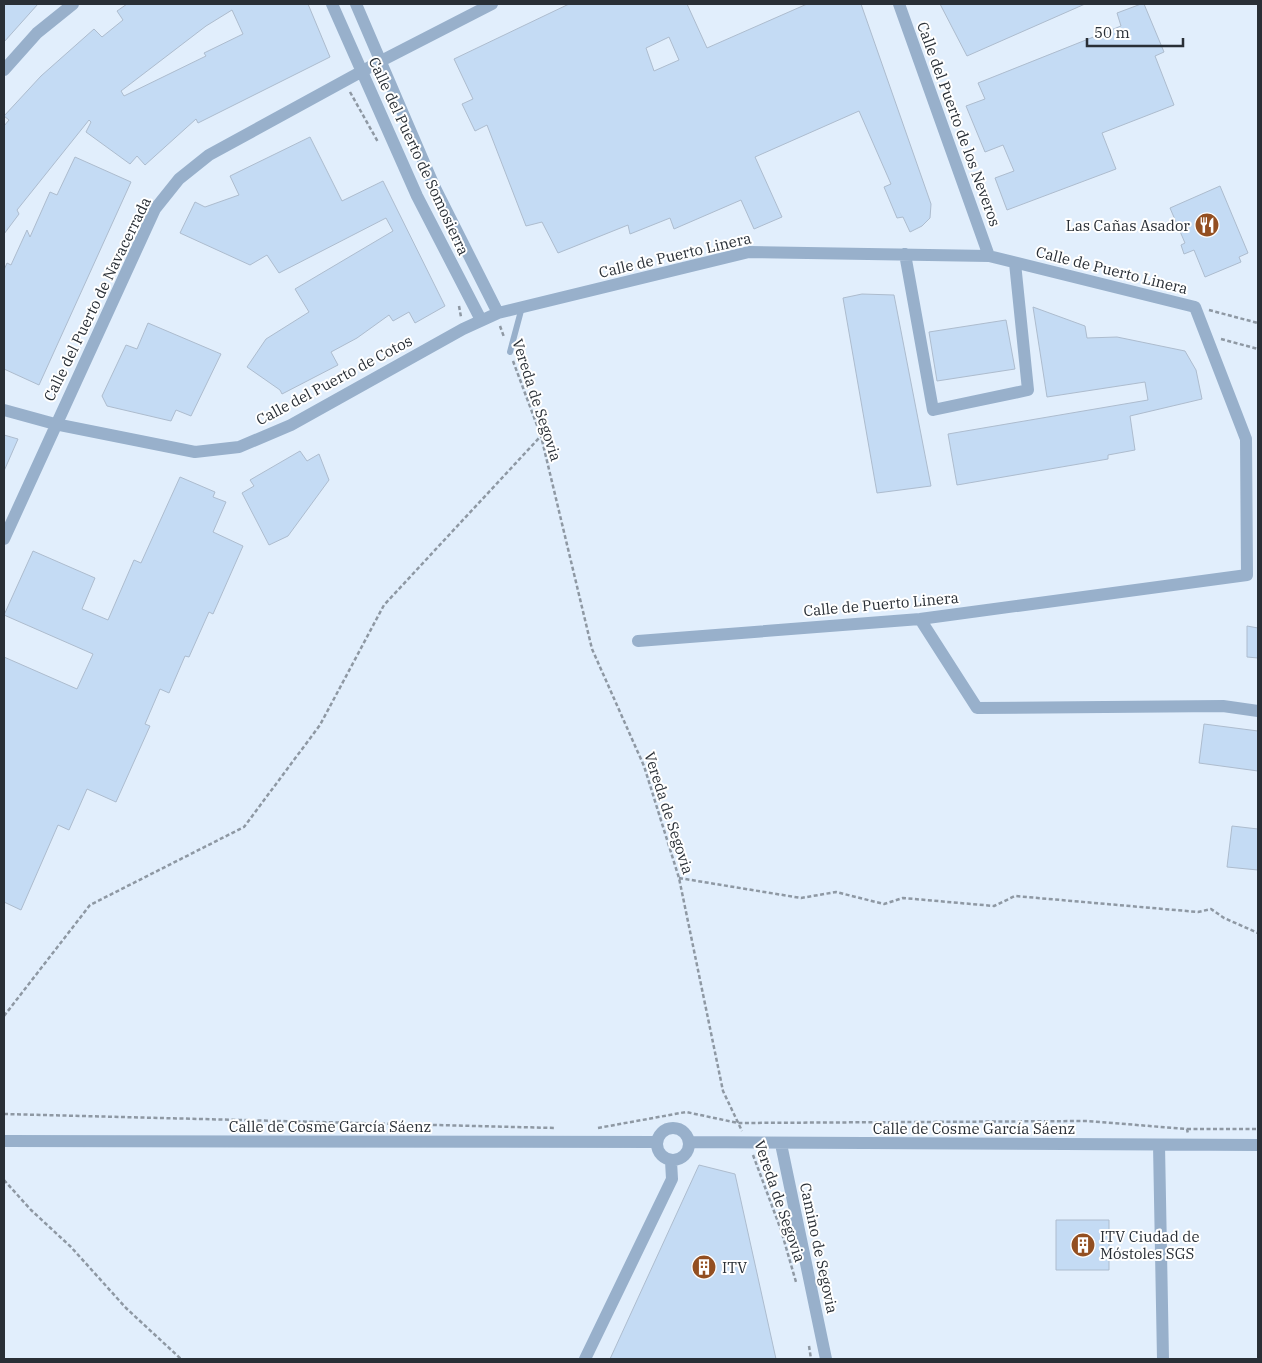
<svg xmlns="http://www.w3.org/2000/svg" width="1262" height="1363" viewBox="0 0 1262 1363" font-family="'IBM Plex Serif',serif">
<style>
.building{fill:#c4dbf4;stroke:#adbcce;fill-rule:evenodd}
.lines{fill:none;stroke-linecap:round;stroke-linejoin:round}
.path{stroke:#8e98a3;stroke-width:2.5;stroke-dasharray:4 2.5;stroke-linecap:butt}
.lane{stroke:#98b0cb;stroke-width:6}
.street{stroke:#98b0cb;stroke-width:12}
.labels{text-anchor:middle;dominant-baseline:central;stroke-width:4;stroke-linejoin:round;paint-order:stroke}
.street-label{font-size:15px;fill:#292f36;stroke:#fff}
.poi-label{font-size:15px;fill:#292f36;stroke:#fff;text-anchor:start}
</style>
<rect width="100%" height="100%" fill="#e1eefc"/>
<path class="building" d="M4 4H38L4 42Z
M127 4H308L330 57 198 123 196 119 145 165 137 156 130 164 86 132 91 122 89 120 17 210 19 214 4 234V126L9 120 4 116 41 76 94 29 102 37 123 20 117 11ZM232 10 243 34 204 53 206 56 124 96 121 91 206 26Z
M569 4H687L707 48 807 4H861L931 204 930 218 922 226 910 232 903 217 897 218 884 187 891 184 859 111 755 157 782 217 754 229 741 200 674 229 670 218 630 234 628 225 558 253 542 222 526 226 487 125 475 131 462 104 473 99 454 59ZM669 37 679 60 654 71 646 48Z
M940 4H1085L967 56Z
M1141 4H1144L1164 52 1155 56 1174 105 1102 133 1116 169 1007 210 995 178 1014 171 1003 145 985 152 966 106 985 99 978 83 1121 26 1117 13Z
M310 137 342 201 383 181 445 306 415 323 409 312 393 321 389 315 357 338 331 352 338 365 282 394 280 390 247 367 266 339 309 312 295 289 393 231 386 218 279 273 267 255 250 265 180 233 195 202 205 207 239 195 230 176Z
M75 157 131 182 39 385 4 369V270L7 263 11 265 27 230 30 237 50 192 57 195Z
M1220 186 1248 253 1239 257 1241 262 1205 277 1194 250 1184 254 1181 245 1185 243 1170 208Z
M862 294 894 295 931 486 877 493 843 298Z
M1033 307 1085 326 1087 338 1117 337 1185 351 1196 370 1202 399 1130 416 1135 450 1108 455V459L957 485 948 434 1148 400 1145 382 1047 397Z
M1006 320 1015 369 937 381 929 332Z
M148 323 221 354 191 416 176 410 171 421 107 406 102 396 126 345 137 349Z
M4 435 18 439 4 471Z
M300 451 307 461 319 454 329 480 288 536 269 545 242 493 254 486 250 480Z
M180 477 215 492 213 497 226 502 213 532 243 546 213 614 209 612 189 657 185 656 169 693 160 689 145 724 150 726 116 802 87 789 69 830 58 825 21 910 4 902V657L77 689 93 654 4 615 33 551 95 578 82 609 108 620 134 560 141 563Z
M1247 626 1258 628V658L1247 657Z
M1204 724 1258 731V771L1199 763Z
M1232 826 1258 829V870L1227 867Z
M699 1165 735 1174 776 1359H610Z
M1056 1220H1109V1270H1056Z"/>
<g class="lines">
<path class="path" d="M350 92 378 142
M459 306 461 317
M1209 310 1258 323
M500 326 504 337
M1221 339 1258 349
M513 361 541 436 592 649 644 766 679 878 723 1091 742 1131
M679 878 801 898 836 892 884 904 903 898 994 906 1015 896 1198 912 1211 909 1224 918 1258 933
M4 1016 90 905 244 827 320 725 384 605 540 437
M4 1114 555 1128
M598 1128 686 1112 738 1123 1087 1121 1187 1129 1188 1134
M1187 1129H1258
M753 1155 781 1230 796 1282
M4 1180 31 1210 71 1247 126 1308 181 1359
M809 1346 811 1359"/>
<path class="lane" d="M510 352 522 307"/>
<path class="street" d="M332 4 417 196 481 320
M356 4 435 188 498 313
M899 4 989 256
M4 70 37 33 73 4
M905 254 933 410 1028 390 1015 263
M4 410 55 424 195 452 239 447 291 425 463 329 498 313 749 252 989 256 1195 307 1246 439 1247 575 920 619 638 641
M4 539 155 209 179 179 209 155 379 62 492 4
M920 619 977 708 1223 706 1258 711
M657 1144a16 16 0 1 1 32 0a16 16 0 1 1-32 0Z
M4 1141 657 1142
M689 1142 1258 1145
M781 1144 826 1359
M1159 1145 1163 1359
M585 1359 672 1179 671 1161"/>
</g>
<defs>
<symbol id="restaurant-disc" viewBox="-11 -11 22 22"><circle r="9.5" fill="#934f21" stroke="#fff"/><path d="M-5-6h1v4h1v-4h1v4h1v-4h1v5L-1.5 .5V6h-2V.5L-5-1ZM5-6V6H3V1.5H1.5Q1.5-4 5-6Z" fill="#fff"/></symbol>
<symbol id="building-disc" viewBox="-11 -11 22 22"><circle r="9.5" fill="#934f21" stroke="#fff"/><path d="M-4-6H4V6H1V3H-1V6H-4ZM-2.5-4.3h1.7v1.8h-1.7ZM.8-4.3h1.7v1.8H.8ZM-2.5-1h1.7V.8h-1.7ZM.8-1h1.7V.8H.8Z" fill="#fff"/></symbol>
</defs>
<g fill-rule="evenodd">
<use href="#restaurant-disc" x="1193" y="211" width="28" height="28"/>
<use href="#building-disc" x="1069" y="1231" width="28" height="28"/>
<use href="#building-disc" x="690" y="1253" width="28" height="28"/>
</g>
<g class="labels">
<g class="street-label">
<text transform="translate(959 124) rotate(70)">Calle del Puerto de los Neveros</text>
<text transform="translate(419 156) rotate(65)">Calle del Puerto de Somosierra</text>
<text transform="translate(675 255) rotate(-13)">Calle de Puerto Linera</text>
<text transform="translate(1112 270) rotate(14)">Calle de Puerto Linera</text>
<text transform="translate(97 299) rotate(-64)">Calle del Puerto de Navacerrada</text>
<text transform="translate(334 380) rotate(-28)">Calle del Puerto de Cotos</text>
<text transform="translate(537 400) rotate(72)">Vereda de Segovia</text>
<text transform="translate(881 604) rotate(-5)">Calle de Puerto Linera</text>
<text transform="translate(669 813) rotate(72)">Vereda de Segovia</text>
<text x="330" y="1126">Calle de Cosme García Sáenz</text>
<text x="974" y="1128">Calle de Cosme García Sáenz</text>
<text transform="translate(780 1201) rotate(71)">Vereda de Segovia</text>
<text transform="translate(819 1248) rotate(78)">Camino de Segovia</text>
</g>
<g class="poi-label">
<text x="1190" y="225" text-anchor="end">Las Cañas Asador</text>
<text x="1100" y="1236">ITV Ciudad de<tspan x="1100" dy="17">Móstoles SGS</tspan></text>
<text x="722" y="1267">ITV</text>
</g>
</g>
<rect width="1262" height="1363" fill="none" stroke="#292f36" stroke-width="10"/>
<path d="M1087 38v8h96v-8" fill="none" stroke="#292f36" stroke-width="2.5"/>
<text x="1094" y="38" font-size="15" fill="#292f36" stroke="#ffffff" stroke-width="4" paint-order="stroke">50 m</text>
</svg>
